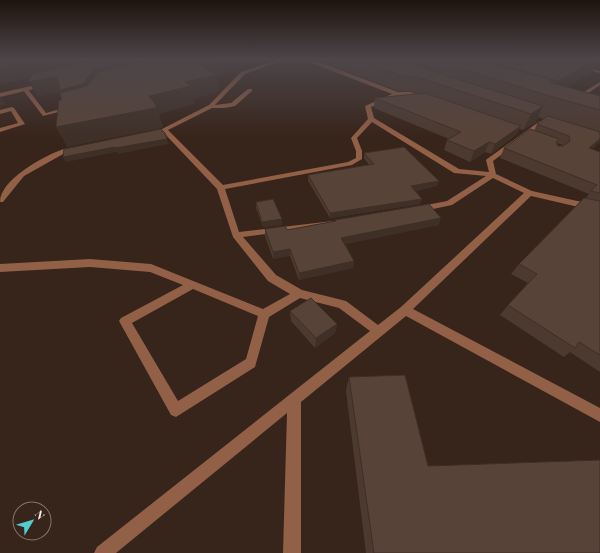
<svg xmlns="http://www.w3.org/2000/svg" width="600" height="553" viewBox="0 0 600 553" font-family="'Playfair Display',serif">
<style>
.lines{fill:none;stroke-linecap:round;stroke-linejoin:round}
.lane{fill:#925f47;fill-rule:evenodd}
.street{fill:#925f47;fill-rule:evenodd}
.wall{fill:#4c3a30;fill-rule:evenodd}
.shaded-wall{fill:#3e2f27}
.building{fill:#584338;stroke:#3e2f27}
</style>
<rect width="100%" height="100%" fill="#37241a"/>
<g class="lines">
<path class="lane" d="M278 60H289L272 64 245 74 215 105 231 103 248 89H252V91L235 106 224 108H212L168 130 223 185 348 162 356 158V151L351 138 368 119 365 106 392 94 304 60H312L322 63 398 92H411L426 98V100L424 101 410 96H398L371 107 374 118 459 169 489 172 486 160 487 159 540 121H544V123L493 161 496 174 532 191 600 206V212L531 196 413 309 600 408V422L406 316 301 402V553H283L287 413 116 553H94L97 547 370 331 339 308 300 298 269 317 255 367 176 417 171 415 119 321 121 318 183 285 150 272 90 267 0 272V264L90 259 151 264 263 309 290 294 268 281 233 237 217 189 163 132 150 135 147 133 162 129 209 105 241 72ZM372 122 454 173 486 176 447 201 416 207 415 209 416 211 419 212 452 205 493 178 524 193 401 307 378 325 346 301 302 290 276 275 243 237 330 226 334 223 333 221 239 232 225 189 352 165 362 159V151L357 138ZM193 289 258 316 246 359 178 401 132 323Z
M552 60H560L600 71V73Z
M600 82V85L581 98 576 97Z
M23 88H27L46 113 71 106 74 108 43 116 23 90Z
M12 107 14 108 25 124 0 132V128L18 123 11 111 0 114V110Z
M76 147 79 149 78 150 65 153 24 176 3 202H0C0 180 42 157 61 150 65 148 71 148 76 147Z"/>
<path class="street" d="M44 83 46 84V86L0 97V93Z"/>
</g>
<path class="wall" d="M334 60H598L591 73 566 87 600 96V142L592 149 600 152V372L570 352 564 357 500 315 508 305 528 283 511 274 519 264 586 198 589 194 500 158 504 148 534 131 537 124 544 119 538 117 535 123 523 130 519 129 516 135 491 154 485 152 470 162 444 150 447 140 449 139 374 108 375 98 419 94 414 92 398 91 334 66ZM525 62 524 64 519 65 520 64ZM557 143 563 145 558 146Z
M364 153 439 181 437 186 415 191 422 199 420 204 330 218 308 181V175L369 165 364 158Z
M256 202 282 219V225L263 227 256 208Z
M335 220 439 225 345 244 354 261 353 268 299 280 290 256 273 259 265 236V229L287 230 335 221Z
M290 311 337 324 335 333 315 348 291 321Z
M349 377 428 466 600 553H366L346 391Z"/>
<path class="shaded-wall" d="M196 60 68 106 61 92 37 97 29 82 38 76 0 84V68L36 61Z
M215 60H222L224 75 217 77 219 92 194 99 195 104 159 114 163 127 162 128 67 147 56 127 149 96 185 82 199 64Z
M426 60H431L428 73 418 76 421 62Z
M516 60H525V62L520 64 517 70 512 69Z
M597 60H598L591 73 550 96 558 81Z
M0 96 6 105 0 106Z
M543 106 535 123 523 130 531 114Z
M521 126 516 135 491 154 495 144Z
M167 139 169 144 118 154 117 152 66 162 63 157 115 147Z
M600 139V142L599 143 582 158 589 148Z
M489 142 485 152 470 162 474 151Z
M439 181 437 186 410 192 411 186Z
M422 199 420 204 330 218V213Z
M441 218 439 225 341 245V238Z
M282 219V225L263 227 262 222Z
M290 249V256L273 259V252Z
M354 261 353 268 299 280V273Z
M337 324 335 333 315 348 316 338Z"/>
<path class="building" d="M0 60H69L34 67 36 61 0 68Z
M95 60H135L94 70 83 84 60 90 57 76 29 82 32 74Z
M148 60H215L199 64 216 75 185 82 191 86 149 96 155 104 157 108H155L56 127 59 100H62L60 93 87 86 98 72Z
M358 60H397L543 106 531 114 417 77 401 76Z
M416 60H426L421 62Z
M433 60H480L553 80 549 82 600 96V110L556 98Z
M481 60H519L515 62V65L517 66 531 61 530 60H597L558 81Z
M425 93 521 126 495 144 489 142 474 151 447 140 461 132 375 98Z
M548 116 600 132V139L589 148 600 152V193L591 191 597 185 504 148 530 129 559 139 556 142 558 146H563L570 141 569 136 537 124Z
M161 129 165 133 167 139 115 148V147L63 157 64 149Z
M404 147 439 181 411 186 422 199 330 213 308 175 374 164 364 153Z
M584 198 600 201V355L579 342 575 348 508 305 537 274 519 264Z
M273 199 282 219 262 222 256 202Z
M429 204 441 218 341 238 354 261 299 273 290 249 273 252 265 229 285 226 287 230 336 221 335 220Z
M311 298 337 324 316 338 290 311Z
M405 375 428 466 600 460V553H374L349 377Z"/>
<linearGradient id="sky" x2="0" y2="1"><stop stop-color="#1e140e"/><stop offset="0.43" stop-color="#4d4549"/><stop offset="1" stop-color="#4d4549" stop-opacity="0"/></linearGradient>
<rect width="600" height="138" fill="url(#sky)"/>
<g transform="translate(32 521) rotate(52)"><circle r="19" fill="#37241a" stroke="#86756c"/>
<path d="M0-3L7 15L0 10L-7 15Z" fill="#52cdce"/>
<text y="-6" font-size="11" font-weight="bold" text-anchor="middle" fill="#fceee8">N</text>
</g>
</svg>
